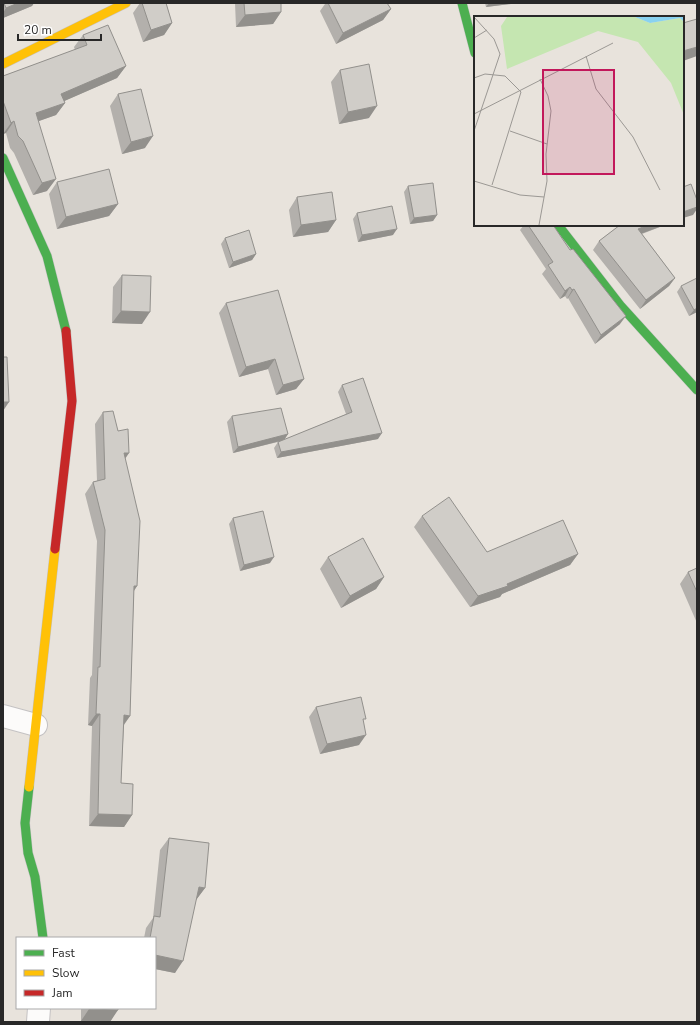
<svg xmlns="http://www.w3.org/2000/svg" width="700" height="1025" viewBox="0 0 700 1025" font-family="'Nunito Sans',sans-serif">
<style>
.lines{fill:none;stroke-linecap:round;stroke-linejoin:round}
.street-casing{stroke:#c4c2c3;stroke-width:24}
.fast-casing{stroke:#c4c2c3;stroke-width:10}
.slow-casing{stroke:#c4c2c3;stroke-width:10}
.jam-casing{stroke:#c4c2c3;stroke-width:10}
.street{stroke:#fcfbfa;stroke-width:22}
.fast{stroke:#4caf50;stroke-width:9}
.slow{stroke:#ffc107;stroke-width:9}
.jam{stroke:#c62828;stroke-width:9}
.wall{fill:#b3b0ac}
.shaded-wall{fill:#92908c}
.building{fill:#d0cdc8;stroke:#92908c}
.inset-road{fill:none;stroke:#9b9894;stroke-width:1}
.view{fill:#c2185b;fill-opacity:0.15;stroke:#c2185b;stroke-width:2}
.inset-edge{fill:none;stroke:#282828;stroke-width:2}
</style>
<rect width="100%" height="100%" fill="#e8e3dc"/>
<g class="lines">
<defs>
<path id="street" d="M3 716 36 725
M38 1022 39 1008"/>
<path id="fast" d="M462 3 475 53
M3 158 47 256 66 331
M558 225 620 305 697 390
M29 787 25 823 28 853 35 877 43 938"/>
<path id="slow" d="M3 64 126 3
M29 787 55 549"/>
<path id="jam" d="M55 549 72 401 66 331"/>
</defs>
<use href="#street" class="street-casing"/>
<use href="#fast" class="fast-casing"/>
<use href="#slow" class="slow-casing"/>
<use href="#jam" class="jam-casing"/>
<use href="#street" class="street"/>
<use href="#fast" class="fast"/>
<use href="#slow" class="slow"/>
<use href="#jam" class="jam"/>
</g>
<path class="wall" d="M3 3H34L32 6 3 18Z
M140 3H166L172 23 164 35 143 42 133 13Z
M235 3H281V12L273 24 236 27Z
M324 3H387L391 9 383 20 336 44 320 11 325 4Z
M485 3H512L511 4 486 7Z
M83 35 126 66 117 78 64 101 65 103 56 115 38 121 47 191 33 195 14 153 10 148 6 133 3 134V76L75 50 74 47Z
M340 70 369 118 339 124 331 82Z
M118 94 145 148 122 154 110 106Z
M57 182 118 204 109 216 57 229 49 194Z
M408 186 437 215 433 221 410 224 404 192Z
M297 197 336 220 328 232 293 237 289 210Z
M357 213 393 235 358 242 353 219Z
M524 225H553L620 324 595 344 568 298 567 299 565 296 560 299 542 274 546 269 520 230Z
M620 225H665L642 234 675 278 669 286 640 309 593 250 599 241Z
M225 238 256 254 252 260 229 268 221 244Z
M122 275 142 324 112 323 113 287Z
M681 286 697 312 689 316 677 292Z
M226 303 304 379 296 389 276 395 268 369 239 377 219 313Z
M342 385 378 439 277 458 274 448 278 442 282 441 233 453 227 422 232 416 288 434 284 440 346 414 338 392Z
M103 412 125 459 137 586 134 591 130 716 124 725 121 783 132 815 124 827 89 826 92 726 88 725 90 678 92 675 97 541 85 494 93 482 97 481 95 424Z
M422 516 487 552 578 554 570 565 502 594 500 597 470 607 414 527Z
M233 518 270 563 240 571 229 524Z
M328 557 384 577 376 589 341 608 320 569Z
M697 568V623L680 584 688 572Z
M316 707 363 722 359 745 320 754 309 717Z
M169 838 205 888 196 900 175 973 155 969V938H144L146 928 153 918 160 850Z
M81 1008H118L110 1022 81 1021Z"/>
<path class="shaded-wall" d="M18 3H34L32 6 3 18V13L6 8Z
M489 3H512L511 4 486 7Z
M391 9 383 20 336 44 343 33Z
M281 12 273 24 236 27 245 15Z
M172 23 164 35 143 42 151 30Z
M697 47V56L683 61V51Z
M126 66 117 78 53 106 61 94Z
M65 103 56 115 28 125 36 113Z
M377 106 369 118 339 124 348 112Z
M14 121 6 133 3 134 11 123Z
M153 136 145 148 122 154 131 142Z
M56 179 47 191 33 195 42 183Z
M118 204 109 216 57 229 66 217Z
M697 207V209L693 215 683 218V212Z
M437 215 433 221 410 224 414 218Z
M336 220 328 232 293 237 301 225Z
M648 225H665L632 237 638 229Z
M397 229 393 235 358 242 362 235Z
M256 254 252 260 229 268 233 262Z
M675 278 669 286 640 309 646 300Z
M570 287 565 296 560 299 565 291Z
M574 289 568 298 567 299 572 290Z
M697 308V312L689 316 694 310Z
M121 311 150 312 142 324 112 323Z
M626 316 620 324 595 344 601 335Z
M275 359 268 369 239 377 246 367Z
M304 379 296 389 276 395 283 385Z
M3 402H9L3 411Z
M382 433 378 439 277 458 281 452Z
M288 434 284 440 233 453 238 447Z
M124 453H129L121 465Z
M578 554 570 565 502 594 500 597 470 607 478 596Z
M274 557 270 563 240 571 244 565Z
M384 577 376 589 341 608 350 596Z
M134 586H137L129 598Z
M96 714H100L92 726 88 725Z
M124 715 130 716 122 727Z
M366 735 359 745 320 754 327 744Z
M98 814 132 815 124 827 89 826Z
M199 887 205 888 196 900Z
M155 955 183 961 175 973 155 969Z
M89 1009 118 1010 110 1022 81 1021Z"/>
<path class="building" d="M4 3H18L6 8Z
M142 3H166L172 23 151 30Z
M244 3H281V12L245 15Z
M328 3H387L391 9 343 33Z
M697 19V47L683 51V23Z
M108 25 126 66 61 94 65 103 36 113 56 179 42 183 23 141 18 136 14 121 11 123 3 101V76L87 45 83 35Z
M369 64 377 106 348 112 340 70Z
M141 89 153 136 131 142 118 94Z
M109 169 118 204 66 217 57 182Z
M433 183 437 215 414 218 408 186Z
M691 184 697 200V207L683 212V187Z
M332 192 336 220 301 225 297 197Z
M392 206 397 229 362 235 357 213Z
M528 225H553L570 250 573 249 626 316 601 335 574 289 572 290 570 287 565 291 548 265 553 262Z
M620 225H648L638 229 675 278 646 300 599 241Z
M249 230 256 254 233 262 225 238Z
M122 275 151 276 150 312 121 311Z
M697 278V308L694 310 681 286Z
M278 290 304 379 283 385 275 359 246 367 226 303Z
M3 357H7L9 402H3Z
M363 378 382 433 281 452 278 442 352 412 342 385Z
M281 408 288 434 238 447 232 416Z
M113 411 118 431 128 429 129 453H124L140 521 137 586H134L130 716 124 715 121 783 133 784 132 815 98 814 100 714H96L98 667H100L105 530 93 482 105 479 103 412Z
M449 497 487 552 563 520 578 554 507 584 508 586 478 596 422 516Z
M263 511 274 557 244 565 233 518Z
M363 538 384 577 350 596 328 557Z
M697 568V592L688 572Z
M361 697 366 719H363L366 735 327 744 316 707Z
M169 838 209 843 205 888 199 887 183 961 155 955V938H150L154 916 160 917Z
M89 1008H118V1010L89 1009Z"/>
<g transform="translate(474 16)">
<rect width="210" height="210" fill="#e8e3dc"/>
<path d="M33 1H161L176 7 206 2 210 6V99L197 67 164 26 124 15 33 53 27 10Z" fill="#c5e6b1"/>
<path d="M161 1H210V6L206 2 176 7Z" fill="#89d2f0"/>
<path class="inset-road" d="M0 22 13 14M112 40 122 73 159 121 186 174M0 62 11 58 31 60 47 76 18 169M0 98 139 27M0 115 26 38 20 23 0 1M36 115 73 128M0 165 46 179 70 181M65 209 73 165 72 138 77 95 74 80 66 63"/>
<path class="view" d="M69 54H140V158H69Z"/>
<rect width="210" height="210" class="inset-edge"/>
</g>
<rect width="700" height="1025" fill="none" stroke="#282828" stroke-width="8"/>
<rect x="16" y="937" width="140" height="72" fill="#ffffff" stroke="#a9a9a9"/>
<rect x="24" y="950" width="20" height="6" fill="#4caf50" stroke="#a9a9a9"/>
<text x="52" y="957" font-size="12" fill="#282828">Fast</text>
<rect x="24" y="970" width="20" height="6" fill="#ffc107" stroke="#a9a9a9"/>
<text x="52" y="977" font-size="12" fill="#282828">Slow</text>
<rect x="24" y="990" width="20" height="6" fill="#c62828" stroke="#a9a9a9"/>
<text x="52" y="997" font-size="12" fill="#282828">Jam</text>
<path d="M18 34v6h83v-6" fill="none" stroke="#282828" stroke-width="2"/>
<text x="24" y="34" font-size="12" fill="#282828" stroke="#ffffff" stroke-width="3" paint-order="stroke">20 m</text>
</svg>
